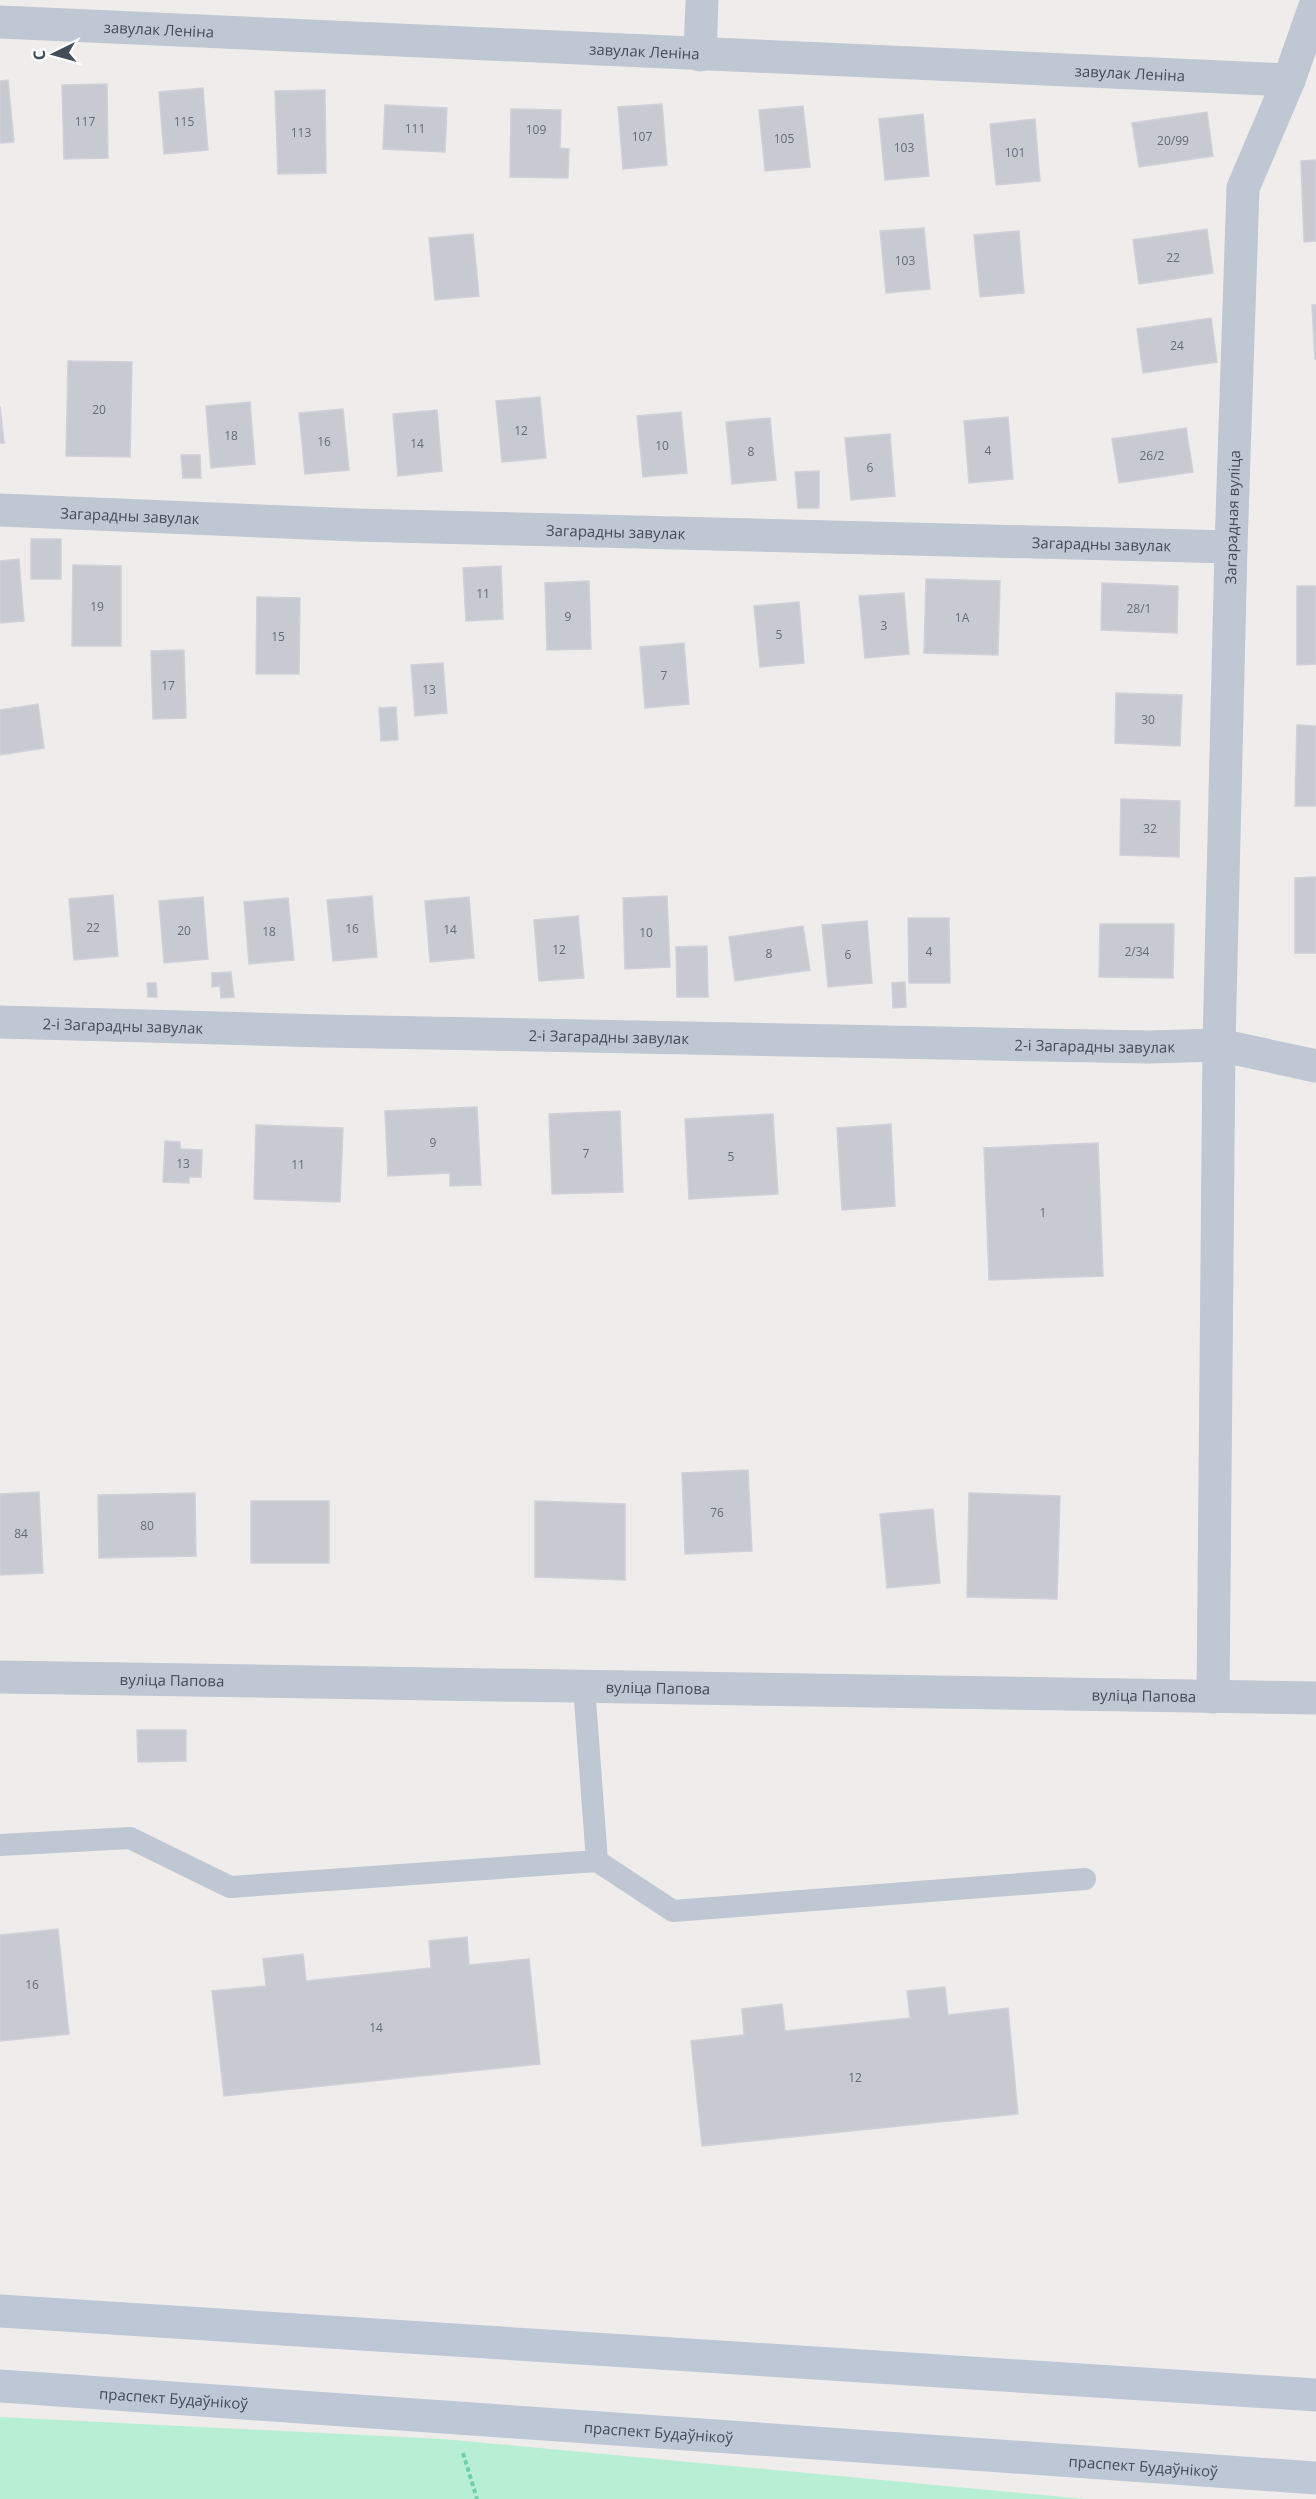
<svg xmlns="http://www.w3.org/2000/svg" width="1316" height="2499" viewBox="0 0 1316 2499" font-family="'Open Sans',sans-serif">
<style>
.green{fill:#b8efd4}
.building{fill:#c8cad2;stroke:#d0d1d8;stroke-width:1.5}
.lines{fill:none;stroke-linecap:round;stroke-linejoin:round}
.path{stroke:#70ceaa;stroke-width:4;stroke-dasharray:4.5 3;stroke-linecap:butt}
.lane{stroke:#bfc7d2;stroke-width:22}
.street{stroke:#bfc7d2;stroke-width:33}
.secondary{stroke:#bec7d6;stroke-width:33}
.labels{text-anchor:middle;dominant-baseline:central;stroke-width:5;stroke-linejoin:round;paint-order:stroke}
.number-label{font-size:12px;fill:#656c78}
.street-label{font-size:15px;fill:#444d5a;stroke:#fff}
</style>
<rect width="100%" height="100%" fill="#efecec"/>
<path class="green" d="M0 2417 444 2439 1085 2499H0Z"/>
<path class="building" d="M8 80 14 142 0 143V81Z
M107 84 108 158 64 159 62 85Z
M203 88 208 150 164 154 159 92Z
M325 90 326 173 278 174 275 91Z
M662 104 667 165 623 169 618 107Z
M385 105 447 108 445 152 383 149Z
M803 106 810 167 765 171 759 110Z
M511 109 561 110 560 148 569 149 568 178 510 177Z
M1207 112 1213 156 1139 167 1132 123Z
M923 114 929 176 885 180 879 119Z
M1035 119 1040 181 996 185 990 124Z
M1316 160V241L1304 242 1301 161Z
M924 228 930 289 886 293 880 231Z
M1207 229 1213 273 1139 284 1133 240Z
M1019 231 1024 293 980 297 974 235Z
M473 234 479 296 435 300 429 238Z
M1312 305H1316V359H1315Z
M1211 318 1217 362 1143 373 1137 329Z
M68 361 132 362 130 457 66 456Z
M540 397 546 458 502 462 496 401Z
M250 402 255 464 211 468 206 406Z
M0 406 4 443H0Z
M343 409 349 470 305 474 299 413Z
M437 410 442 471 398 476 393 414Z
M681 412 687 473 643 477 637 416Z
M1008 417 1013 479 969 483 964 421Z
M770 418 776 480 732 484 726 422Z
M1186 428 1193 472 1119 483 1112 439Z
M890 434 895 496 851 500 845 438Z
M181 455H200L201 478H183Z
M819 471V508H798L795 472Z
M31 539H61V579H31Z
M19 559 24 621 0 623V561Z
M73 565 121 566V646H72Z
M501 566 503 619 466 621 463 568Z
M926 579 1000 581 998 655 924 653Z
M589 581 591 649 547 650 545 583Z
M1102 583 1178 586 1177 633 1101 630Z
M1297 586H1316V664L1297 665Z
M904 593 909 654 865 658 859 596Z
M257 597 300 598 299 674H256Z
M799 602 804 663 760 667 754 606Z
M684 643 689 704 645 708 640 647Z
M184 650 186 718 153 719 151 651Z
M443 663 447 713 415 716 411 665Z
M1116 693 1182 695 1180 746 1115 743Z
M38 704 44 748 0 755V710Z
M396 707 398 740 381 741 379 708Z
M1297 725 1316 726V806H1295Z
M1121 799 1180 801 1179 857 1120 855Z
M1316 877V953H1295V878Z
M113 895 118 956 74 960 69 899Z
M372 896 377 957 333 961 327 900Z
M667 896 670 967 625 969 623 898Z
M203 897 208 959 164 963 159 901Z
M469 897 474 958 430 962 425 901Z
M288 898 294 960 249 964 244 902Z
M578 916 584 978 539 981 534 920Z
M908 918H949L950 983H909Z
M867 921 872 983 828 987 822 925Z
M1100 924H1174L1173 978 1099 977Z
M803 926 810 970 735 981 729 937Z
M707 946 708 997H677L676 947Z
M231 972 234 997 221 998 220 986 212 987V973Z
M905 982 906 1007 893 1008 892 983Z
M147 983H156L157 997H148Z
M477 1107 481 1185 450 1186V1173L388 1176 385 1111Z
M620 1111 623 1192 552 1194 549 1114Z
M773 1114 778 1194 689 1199 685 1119Z
M891 1124 895 1206 842 1210 837 1128Z
M256 1125 343 1128 340 1202 254 1199Z
M165 1141 180 1142V1149L202 1150 201 1177H189V1183L163 1182Z
M1098 1143 1103 1276 989 1280 984 1148Z
M748 1470 752 1551 685 1554 682 1473Z
M39 1492 43 1573 0 1575V1494Z
M195 1493 196 1556 99 1558 98 1495Z
M969 1493 1060 1496 1057 1599 967 1597Z
M251 1501H329V1563H251Z
M535 1501 625 1504V1580L535 1577Z
M933 1509 940 1583 887 1588 880 1514Z
M137 1730H186V1761L138 1762Z
M58 1929 69 2034 0 2041V1935Z
M467 1937 469 1965 529 1959 540 2064 224 2096 212 1991 266 1986 263 1959 303 1954 306 1981 431 1968 429 1941Z
M945 1987 948 2015 1008 2008 1018 2114 702 2146 691 2041 744 2035 742 2009 782 2004 785 2031 910 2018 907 1991Z"/>
<g class="lines">
<path class="path" d="M463 2453 477 2499"/>
<path class="lane" d="M584 1686 597 1861
M0 1845 130 1838 230 1887 597 1861 673 1911 1085 1879"/>
<g class="street">
<path id="s1" d="M0 22 1289 80"/>
<path d="M700 55 702 0"/>
<path id="s2" d="M0 510 356 525 1231 547"/>
<path id="s3" d="M0 1022 324 1031 1149 1047 1219 1045 1316 1066"/>
<path id="s4" d="M0 1677 1316 1698"/>
<path id="s5" d="M1213 1697 1219 1045 1231 547 1243 188 1289 80 1316 3"/>
</g>
<g class="secondary">
<path d="M0 2311 1316 2395"/>
<path id="s6" d="M0 2386 1316 2478"/>
</g>
</g>
<g class="labels">
<g class="number-label">
<text x="85" y="121">117</text>
<text x="184" y="121">115</text>
<text x="415" y="128">111</text>
<text x="536" y="129">109</text>
<text x="301" y="132">113</text>
<text x="642" y="136">107</text>
<text x="784" y="138">105</text>
<text x="1173" y="140">20/99</text>
<text x="904" y="147">103</text>
<text x="1015" y="152">101</text>
<text x="1173" y="257">22</text>
<text x="905" y="260">103</text>
<text x="1177" y="345">24</text>
<text x="99" y="409">20</text>
<text x="521" y="430">12</text>
<text x="231" y="435">18</text>
<text x="324" y="441">16</text>
<text x="417" y="443">14</text>
<text x="662" y="445">10</text>
<text x="988" y="450">4</text>
<text x="751" y="451">8</text>
<text x="1152" y="455">26/2</text>
<text x="870" y="467">6</text>
<text x="483" y="593">11</text>
<text x="97" y="606">19</text>
<text x="1139" y="608">28/1</text>
<text x="568" y="616">9</text>
<text x="962" y="617">1А</text>
<text x="884" y="625">3</text>
<text x="779" y="634">5</text>
<text x="278" y="636">15</text>
<text x="664" y="675">7</text>
<text x="168" y="685">17</text>
<text x="429" y="689">13</text>
<text x="1148" y="719">30</text>
<text x="1150" y="828">32</text>
<text x="93" y="927">22</text>
<text x="352" y="928">16</text>
<text x="450" y="929">14</text>
<text x="184" y="930">20</text>
<text x="269" y="931">18</text>
<text x="646" y="932">10</text>
<text x="559" y="949">12</text>
<text x="929" y="951">4</text>
<text x="1137" y="951">2/34</text>
<text x="769" y="953">8</text>
<text x="848" y="954">6</text>
<text x="433" y="1142">9</text>
<text x="586" y="1153">7</text>
<text x="731" y="1156">5</text>
<text x="183" y="1163">13</text>
<text x="298" y="1164">11</text>
<text x="1043" y="1212">1</text>
<text x="717" y="1512">76</text>
<text x="147" y="1525">80</text>
<text x="21" y="1533">84</text>
<text x="32" y="1984">16</text>
<text x="376" y="2027">14</text>
<text x="855" y="2077">12</text>
</g>
<g class="street-label">
<text stroke="none"><textPath href="#s1" startOffset="159">завулак Леніна</textPath></text>
<text stroke="none"><textPath href="#s1" startOffset="645">завулак Леніна</textPath></text>
<text stroke="none"><textPath href="#s1" startOffset="1131">завулак Леніна</textPath></text>
<text stroke="none"><textPath href="#s2" startOffset="130">Загарадны завулак</textPath></text>
<text stroke="none"><textPath href="#s5" startOffset="1180">Загарадная вуліца</textPath></text>
<text stroke="none"><textPath href="#s2" startOffset="616">Загарадны завулак</textPath></text>
<text stroke="none"><textPath href="#s2" startOffset="1102">Загарадны завулак</textPath></text>
<text stroke="none"><textPath href="#s3" startOffset="123">2-і Загарадны завулак</textPath></text>
<text stroke="none"><textPath href="#s3" startOffset="609">2-і Загарадны завулак</textPath></text>
<text stroke="none"><textPath href="#s3" startOffset="1095">2-і Загарадны завулак</textPath></text>
<text stroke="none"><textPath href="#s4" startOffset="172">вуліца Папова</textPath></text>
<text stroke="none"><textPath href="#s4" startOffset="658">вуліца Папова</textPath></text>
<text stroke="none"><textPath href="#s4" startOffset="1144">вуліца Папова</textPath></text>
<text stroke="none"><textPath href="#s6" startOffset="174">праспект Будаўнікоў</textPath></text>
<text stroke="none"><textPath href="#s6" startOffset="660">праспект Будаўнікоў</textPath></text>
<text stroke="none"><textPath href="#s6" startOffset="1146">праспект Будаўнікоў</textPath></text>
</g>
</g>
<g transform="translate(54 54) rotate(265)" stroke="#ffffff" stroke-width="4.5" paint-order="stroke">
<path d="M0-4.5L10 22L0 15L-10 22Z" fill="#444d5a"/>
<text y="-9" font-size="16" font-weight="bold" text-anchor="middle" fill="#444d5a">С</text>
</g>
</svg>
